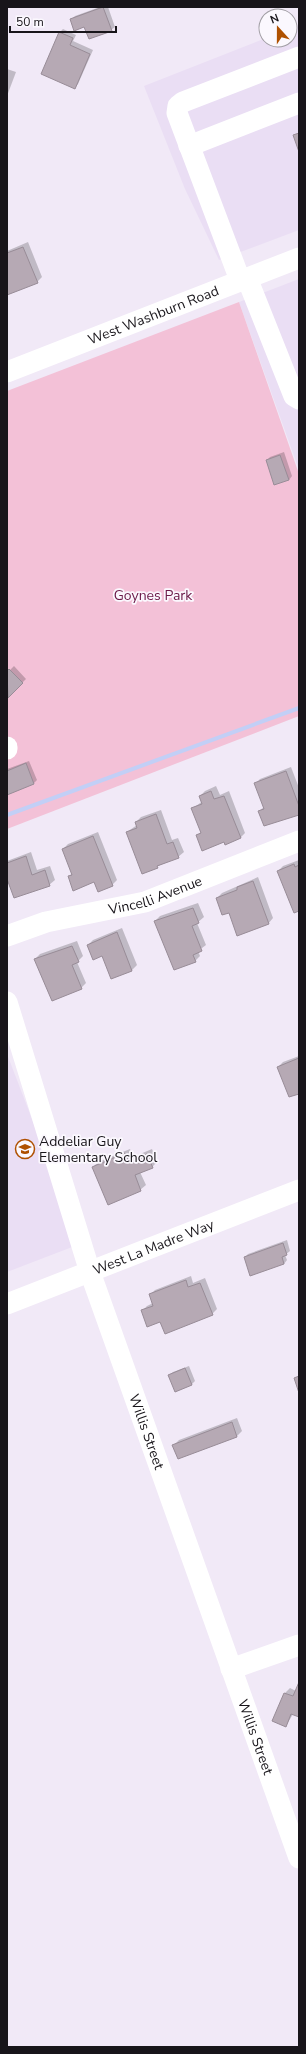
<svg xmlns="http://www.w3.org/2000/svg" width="306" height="2054" viewBox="0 0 306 2054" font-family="'Nunito Sans',sans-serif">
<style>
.built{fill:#eadef4}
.green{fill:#f3c1d7}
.shadow{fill:#0003}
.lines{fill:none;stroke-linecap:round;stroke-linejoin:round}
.stream{stroke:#c2cff6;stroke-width:4}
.building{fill:#b6a9b4;stroke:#988c97}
.minor{stroke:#fff;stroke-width:21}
.labels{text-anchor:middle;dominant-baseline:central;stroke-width:3.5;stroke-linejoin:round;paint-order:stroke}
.street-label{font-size:14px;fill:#18151a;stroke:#fbf8fe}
.park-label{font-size:14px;fill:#6b1948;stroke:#fbf8fe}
.poi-label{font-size:14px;fill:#18151a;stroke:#fbf8fe;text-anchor:start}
</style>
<rect width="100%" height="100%" fill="#f1e9f7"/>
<path class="built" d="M299 25V230L219 260 185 189 144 86 266 38V40H290V28Z
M299 279V470L239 302Z
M7 1054 80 1244 7 1272Z"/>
<path class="green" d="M239 302 299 474V716L7 829V391Z"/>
<path class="shadow" d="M100 7H108L115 27 111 30 85 26 71 20 75 16Z
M63 29 76 35 73 41 93 50 78 84 75 87 60 32Z
M7 69 16 72 7 96Z
M28 242 42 277 37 282 7 294V251Z
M284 452 292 476 289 480 267 460 270 457Z
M14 666 26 679 8 697 7 673Z
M29 761 37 780 34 783 7 794V769Z
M291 767 299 788V814L259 811 264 807 255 784 260 779Z
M216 786 220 795 229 791 245 833 240 838 225 840 197 836 202 831 193 808 203 801 200 796 205 791Z
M161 810 172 840 178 838 184 852 178 857 143 873 127 832 137 825 136 822 141 817Z
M98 832 117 880 112 885 69 877 72 873 63 849 68 844Z
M31 852 37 870 50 866 55 880 49 885 7 876V861Z
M299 860V910L278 871 283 866Z
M258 877 273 918 268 924 230 912 217 898 222 893Z
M198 903 204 917 197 923 206 945 198 951 200 956 195 961 155 921 160 916Z
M122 928 137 965 132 970 112 978 103 955 88 945 93 940Z
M77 941 83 956 77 962 86 983 81 988 35 959 40 954Z
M299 1056V1092L278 1067 283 1062Z
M130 1149 133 1157 152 1149 157 1162 152 1167 140 1172 146 1185 140 1190 93 1167 98 1162Z
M287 1240 290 1251 285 1255 287 1260 284 1264 245 1257 248 1254Z
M191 1276 193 1283 205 1278 217 1309 212 1314 161 1321 142 1311 147 1306 153 1303 150 1295 155 1290Z
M189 1366 195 1381 191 1385 169 1375 173 1372Z
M237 1418 242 1431 237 1436 174 1445 179 1440Z
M299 1684V1716L293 1714 286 1726 285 1693 290 1688 296 1691Z"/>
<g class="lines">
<path class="stream" d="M7 815 299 708"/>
</g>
<path class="building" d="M103 7 112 31 89 39 84 27 74 31 70 19Z
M59 32 73 38 70 45 90 54 75 89 41 74Z
M299 133V152L293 135Z
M23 247 38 283 7 295V253Z
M280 455 289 480 274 485 266 460Z
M9 669 23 683 8 698 7 671Z
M26 763 34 784 7 795V771Z
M286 771 299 806V815L264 826 258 811 264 809 254 783Z
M211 791 214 799 224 796 241 838 225 845 224 842 202 851 196 835 201 833 191 808 202 804 199 796Z
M156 814 167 844 173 842 179 858 157 866 158 868 142 874 126 832 137 828 135 822Z
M93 836 113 886 98 892 94 882 73 891 68 876 72 875 62 849Z
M26 856 32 875 45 870 50 886 14 898 7 879V863Z
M294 864 295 867 299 865V911L294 913 277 871Z
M253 881 269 924 237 936 229 913 222 915 216 898 237 890V887Z
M193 908 199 923 192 926 202 951 193 955 196 962 174 970 154 921Z
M117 932 132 971 111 979 102 956 93 960 87 945Z
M72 946 79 962 72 965 82 989 52 1001 34 959Z
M299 1058V1094L289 1097 277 1067Z
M125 1153 128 1161 147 1154 153 1168 135 1175 141 1191 108 1205 92 1167Z
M283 1243 287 1255 282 1257 284 1264 250 1276 244 1257Z
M186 1280 188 1287 200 1283 213 1315 165 1334 160 1322 147 1327 141 1310 153 1306 149 1294Z
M185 1368 192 1385 175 1392 168 1375Z
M299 1376V1393L294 1378Z
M232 1422 237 1437 178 1459 172 1445Z
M299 1682V1717L291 1714 286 1727 272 1721 284 1693 293 1696Z"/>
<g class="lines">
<g class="minor">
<path d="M189 146 299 103"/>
<path d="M247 278 294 396 299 399"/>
<path d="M240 280 177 113 178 106 183 102 299 57"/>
<path id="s1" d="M7 372 299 258"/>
<path d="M7 747V749"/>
<path id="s2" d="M7 936 46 922 145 902 299 841"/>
<path id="s3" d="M7 1002 90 1272 299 1858"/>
<path id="s4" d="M7 1304 299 1190"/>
<path d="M231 1669 299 1645"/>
</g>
</g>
<defs>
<symbol id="school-ring" viewBox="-11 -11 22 22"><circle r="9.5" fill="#fbf8fe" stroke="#af5000" stroke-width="1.5"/><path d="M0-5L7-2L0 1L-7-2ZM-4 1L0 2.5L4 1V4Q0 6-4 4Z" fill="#af5000"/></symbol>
</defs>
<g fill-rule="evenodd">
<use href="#school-ring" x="14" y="1138" width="22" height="22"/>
</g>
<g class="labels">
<g class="street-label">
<text stroke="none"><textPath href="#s1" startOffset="157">West Washburn Road</textPath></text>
<text stroke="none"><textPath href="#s2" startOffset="154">Vincelli Avenue</textPath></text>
<text stroke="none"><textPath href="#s4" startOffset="157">West La Madre Way</textPath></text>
<text stroke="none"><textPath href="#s3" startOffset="452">Willis Street</textPath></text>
<text stroke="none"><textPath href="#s3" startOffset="776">Willis Street</textPath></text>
</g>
<g class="park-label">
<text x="153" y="595">Goynes Park</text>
</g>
<g class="poi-label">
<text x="39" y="1141">Addeliar Guy<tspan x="39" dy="16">Elementary School</tspan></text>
</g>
</g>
<rect width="306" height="2054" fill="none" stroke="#18151a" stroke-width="16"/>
<g transform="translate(278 28) rotate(339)"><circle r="19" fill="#fbf8fe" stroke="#a09da3"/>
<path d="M0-3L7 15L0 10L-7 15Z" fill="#af5000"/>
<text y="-6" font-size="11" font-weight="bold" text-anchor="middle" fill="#18151a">N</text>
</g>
<path d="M10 26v6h106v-6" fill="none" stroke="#18151a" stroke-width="2"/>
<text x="16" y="26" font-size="12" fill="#18151a" stroke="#fbf8fe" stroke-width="3" paint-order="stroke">50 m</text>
</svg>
